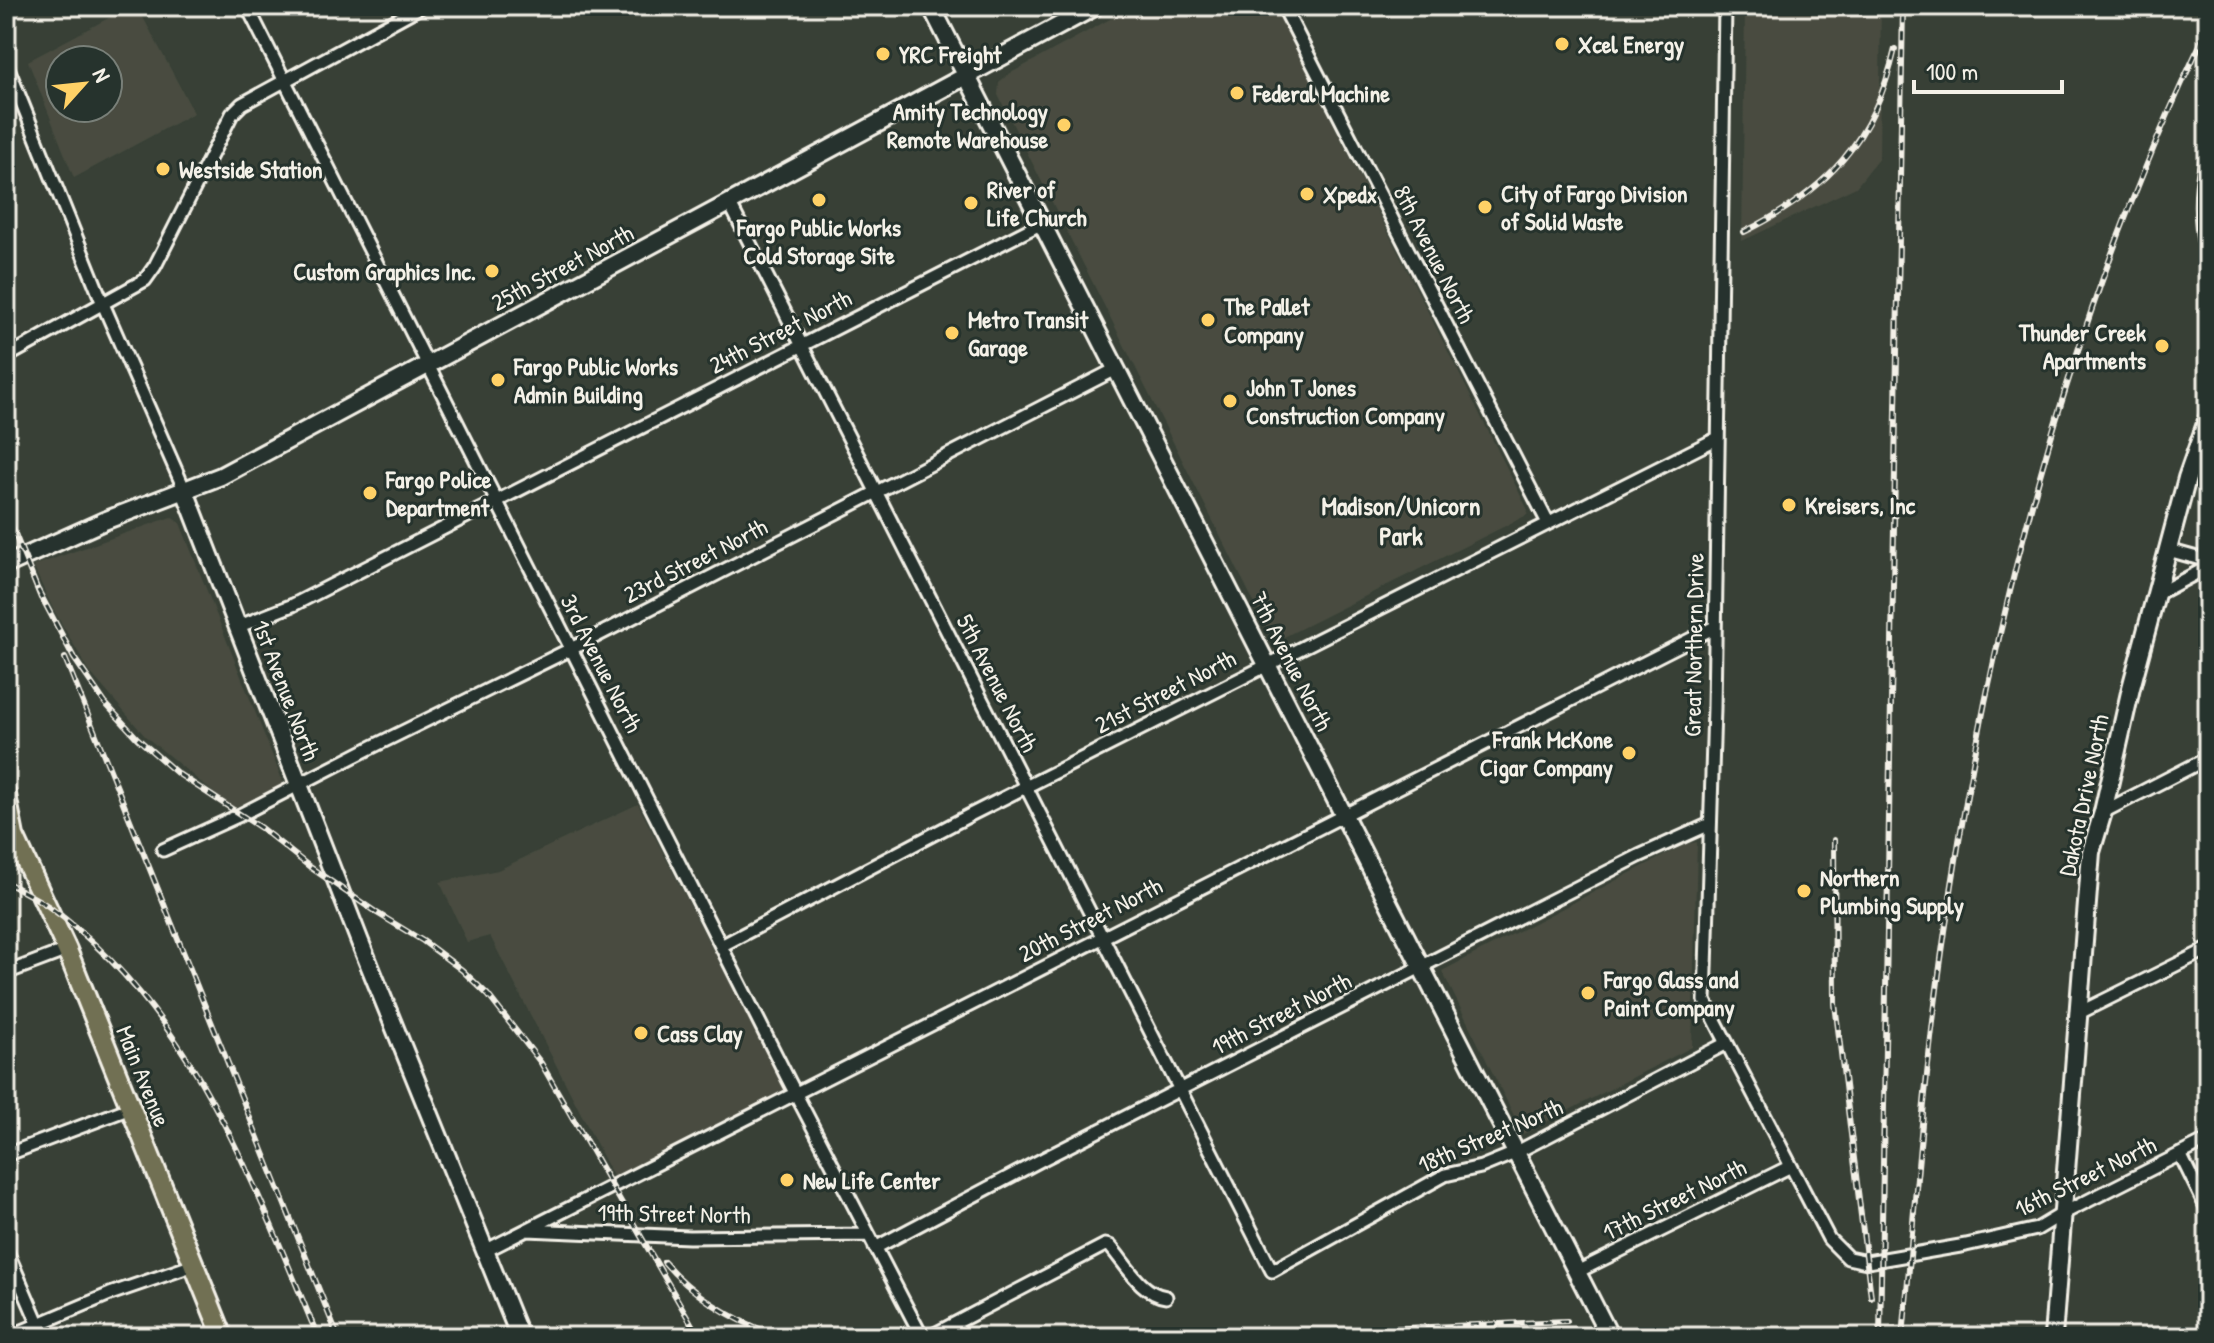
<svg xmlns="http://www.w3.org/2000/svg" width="2214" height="1343" viewBox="0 0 2214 1343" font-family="'Patrick Hand',sans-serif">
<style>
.built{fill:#484c40;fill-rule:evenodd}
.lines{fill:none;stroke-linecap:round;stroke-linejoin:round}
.street-casing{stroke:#f4f1e8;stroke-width:17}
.secondary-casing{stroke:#f4f1e8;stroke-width:22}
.primary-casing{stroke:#f4f1e8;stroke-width:24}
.street{stroke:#26332d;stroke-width:11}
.secondary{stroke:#26332d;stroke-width:16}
.primary{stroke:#716f52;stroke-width:18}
.rail-casing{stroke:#f4f1e8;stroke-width:6}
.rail{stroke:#26332d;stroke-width:3;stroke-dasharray:9;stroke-linecap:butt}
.poi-dot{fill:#ffd166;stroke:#26332d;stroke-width:3}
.labels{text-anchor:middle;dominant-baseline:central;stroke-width:6;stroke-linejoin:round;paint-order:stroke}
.poi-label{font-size:24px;font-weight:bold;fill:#f4f1e8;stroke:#26332d;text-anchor:start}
.street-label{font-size:24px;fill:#f4f1e8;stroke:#26332d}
.neighbourhood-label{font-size:26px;font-weight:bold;fill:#f4f1e8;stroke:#26332d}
</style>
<rect width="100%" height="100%" fill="#384036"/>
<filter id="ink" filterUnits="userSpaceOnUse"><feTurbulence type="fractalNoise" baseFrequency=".0125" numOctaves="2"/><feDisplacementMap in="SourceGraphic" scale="16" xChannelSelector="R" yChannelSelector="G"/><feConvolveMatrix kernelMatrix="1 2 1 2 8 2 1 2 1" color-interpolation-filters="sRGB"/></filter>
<g filter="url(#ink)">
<path class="built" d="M131 6H137L194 113 74 178 28 61ZM60 60H108V108H60Z
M1134 6H1274L1528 510 1527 515 1274 642 998 95 999 82 1009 74Z
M1745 6H1881L1879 158 1856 187 1742 241Z
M171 517 180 523 285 787 232 808 145 736 89 671 53 609 33 566Z
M638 804 785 1090 614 1178 490 936 467 942 440 882 498 870Z
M1697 842 1692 1047 1523 1134 1442 971 1686 844Z"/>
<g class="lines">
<defs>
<path id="street" d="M247 6 789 1081 922 1337
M1283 6 1548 523
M1725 6 1714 708 1705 1001 1829 1239 1848 1258 1867 1262 1966 1245 2037 1229 2062 1214 2208 1140
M6 63 103 304 185 491
M730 204 1272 1271 1445 1175 1481 1167 1515 1153 1727 1043
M6 357 145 280 155 266 232 114 242 104 422 6
M2168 550 2208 561
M2157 594 2208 567
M237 627 293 605 1042 223
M2103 812 2208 758
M163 850 240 815 372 747 571 649 1116 369
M721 946 972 814 1718 438
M6 973 67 950
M2077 1014 2208 949
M2180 1154 2208 1211
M6 1155 130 1108
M527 1230 689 1237 868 1235
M875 1248 1045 1158 1639 856 1710 824
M6 1249 44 1337
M485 1251 1715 627
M1577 1272 1791 1166
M8 1337 110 1294 194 1265
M929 1337 1105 1245 1110 1246C1126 1264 1141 1294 1166 1297
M2197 1337 2208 1331"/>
<path id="secondary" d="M931 6 1610 1337
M2208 163C2202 193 2202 218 2208 248
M185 491 360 942 520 1337
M6 565 104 521 221 476 1096 6
M2053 1337 2091 852 2103 812 2131 688 2187 478 2208 418"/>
<path id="primary" d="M6 795 14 836
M6 827 14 836 67 950 223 1337"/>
</defs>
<use href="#street" class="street-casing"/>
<use href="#secondary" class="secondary-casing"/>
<use href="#primary" class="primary-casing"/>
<use href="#street" class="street"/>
<use href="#secondary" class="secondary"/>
<use href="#primary" class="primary"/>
<defs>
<path id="rail" d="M1744 232C1827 191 1874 141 1895 49
M6 512 41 598
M38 590 74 658 105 703 137 738 177 773 261 828 310 867 377 913 423 941 462 970 488 995 541 1063 699 1337
M65 658 338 1337
M1834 840 1835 1004 1871 1297
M6 882C20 890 35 897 48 906 191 1008 253 1182 318 1337
M664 1262C695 1298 735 1321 780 1337
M1200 1337 1567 1321
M1880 1337 1903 6
M1903 1337C1915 1202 1925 1066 1945 931 1990 621 2070 311 2208 28"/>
</defs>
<use href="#rail" class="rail-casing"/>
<use href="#rail" class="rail"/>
</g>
</g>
<g class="poi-dot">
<circle cx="1562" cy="44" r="8"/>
<circle cx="883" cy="54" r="8"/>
<circle cx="1237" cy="93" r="8"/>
<circle cx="1064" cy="125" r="8"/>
<circle cx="163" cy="169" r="8"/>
<circle cx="1307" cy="194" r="8"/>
<circle cx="819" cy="200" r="8"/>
<circle cx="971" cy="203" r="8"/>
<circle cx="1485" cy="207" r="8"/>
<circle cx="492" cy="271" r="8"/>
<circle cx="1208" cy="320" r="8"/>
<circle cx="952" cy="333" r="8"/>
<circle cx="2162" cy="346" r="8"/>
<circle cx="498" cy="380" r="8"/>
<circle cx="1230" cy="401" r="8"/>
<circle cx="370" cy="493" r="8"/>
<circle cx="1789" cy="505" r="8"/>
<circle cx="1629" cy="753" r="8"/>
<circle cx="1804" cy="891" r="8"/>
<circle cx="1588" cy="993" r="8"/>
<circle cx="641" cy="1033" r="8"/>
<circle cx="787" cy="1180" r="8"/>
</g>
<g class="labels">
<g class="poi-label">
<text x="1578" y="44">Xcel Energy</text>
<text x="899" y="54">YRC Freight</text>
<text x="1253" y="93">Federal Machine</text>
<text x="1048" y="111" text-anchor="end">Amity Technology<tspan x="1048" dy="28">Remote Warehouse</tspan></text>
<text x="179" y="169">Westside Station</text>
<text x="987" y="189">River of<tspan x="987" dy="28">Life Church</tspan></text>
<text x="1501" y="193">City of Fargo Division<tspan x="1501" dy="28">of Solid Waste</tspan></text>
<text x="1323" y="194">Xpedx</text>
<text x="819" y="227" text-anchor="middle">Fargo Public Works<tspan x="819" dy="28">Cold Storage Site</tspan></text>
<text x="476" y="271" text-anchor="end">Custom Graphics Inc.</text>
<text x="1224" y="306">The Pallet<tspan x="1224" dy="28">Company</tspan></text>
<text x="968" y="319">Metro Transit<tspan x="968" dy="28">Garage</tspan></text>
<text x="2146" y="332" text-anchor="end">Thunder Creek<tspan x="2146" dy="28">Apartments</tspan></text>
<text x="514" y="366">Fargo Public Works<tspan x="514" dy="28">Admin Building</tspan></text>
<text x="1246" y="387">John T Jones<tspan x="1246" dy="28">Construction Company</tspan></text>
<text x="386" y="479">Fargo Police<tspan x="386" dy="28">Department</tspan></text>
<text x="1805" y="505">Kreisers, Inc</text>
<text x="1613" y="739" text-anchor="end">Frank McKone<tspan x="1613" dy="28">Cigar Company</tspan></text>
<text x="1820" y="877">Northern<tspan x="1820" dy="28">Plumbing Supply</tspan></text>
<text x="1604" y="979">Fargo Glass and<tspan x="1604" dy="28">Paint Company</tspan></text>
<text x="657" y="1033">Cass Clay</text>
<text x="803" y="1180">New Life Center</text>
</g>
<g class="street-label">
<text transform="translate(1435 254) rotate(63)">8th Avenue North</text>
<text transform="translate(562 267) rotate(-28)">25th Street North</text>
<text transform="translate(780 331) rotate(-27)">24th Street North</text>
<text transform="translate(695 560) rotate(-27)">23rd Street North</text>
<text transform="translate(1693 645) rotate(-89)">Great Northern Drive</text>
<text transform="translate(1292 661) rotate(63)">7th Avenue North</text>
<text transform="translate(602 663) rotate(63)">3rd Avenue North</text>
<text transform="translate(998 683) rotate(63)">5th Avenue North</text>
<text transform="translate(287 690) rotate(69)">1st Avenue North</text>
<text transform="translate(1165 691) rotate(-27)">21st Street North</text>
<text transform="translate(2083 795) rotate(-78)">Dakota Drive North</text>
<text transform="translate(1090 919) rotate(-27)">20th Street North</text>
<text transform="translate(1281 1013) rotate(-27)">19th Street North</text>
<text transform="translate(144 1076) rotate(68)">Main Avenue</text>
<text transform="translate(1490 1135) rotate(-23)">18th Street North</text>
<text transform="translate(2085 1176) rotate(-26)">16th Street North</text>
<text transform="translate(1674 1199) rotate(-26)">17th Street North</text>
<text transform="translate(674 1213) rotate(1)">19th Street North</text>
</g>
<g class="neighbourhood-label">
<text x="1401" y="505">Madison/Unicorn<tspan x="1401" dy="30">Park</tspan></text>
</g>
</g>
<rect width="2214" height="1343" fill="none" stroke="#26332d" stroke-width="32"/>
<rect x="16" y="16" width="2182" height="1311" fill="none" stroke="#f4f1e8" stroke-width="3" filter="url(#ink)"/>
<g transform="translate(84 84) rotate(63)"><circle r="38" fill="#26332d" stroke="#787f78" stroke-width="2"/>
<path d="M0-6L14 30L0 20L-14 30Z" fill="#ffd166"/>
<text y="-12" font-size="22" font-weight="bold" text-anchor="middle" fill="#f4f1e8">N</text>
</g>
<path d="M1914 80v12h148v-12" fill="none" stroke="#f4f1e8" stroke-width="4"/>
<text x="1926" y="80" font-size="24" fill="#f4f1e8" stroke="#26332d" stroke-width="6" paint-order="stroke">100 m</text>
</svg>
